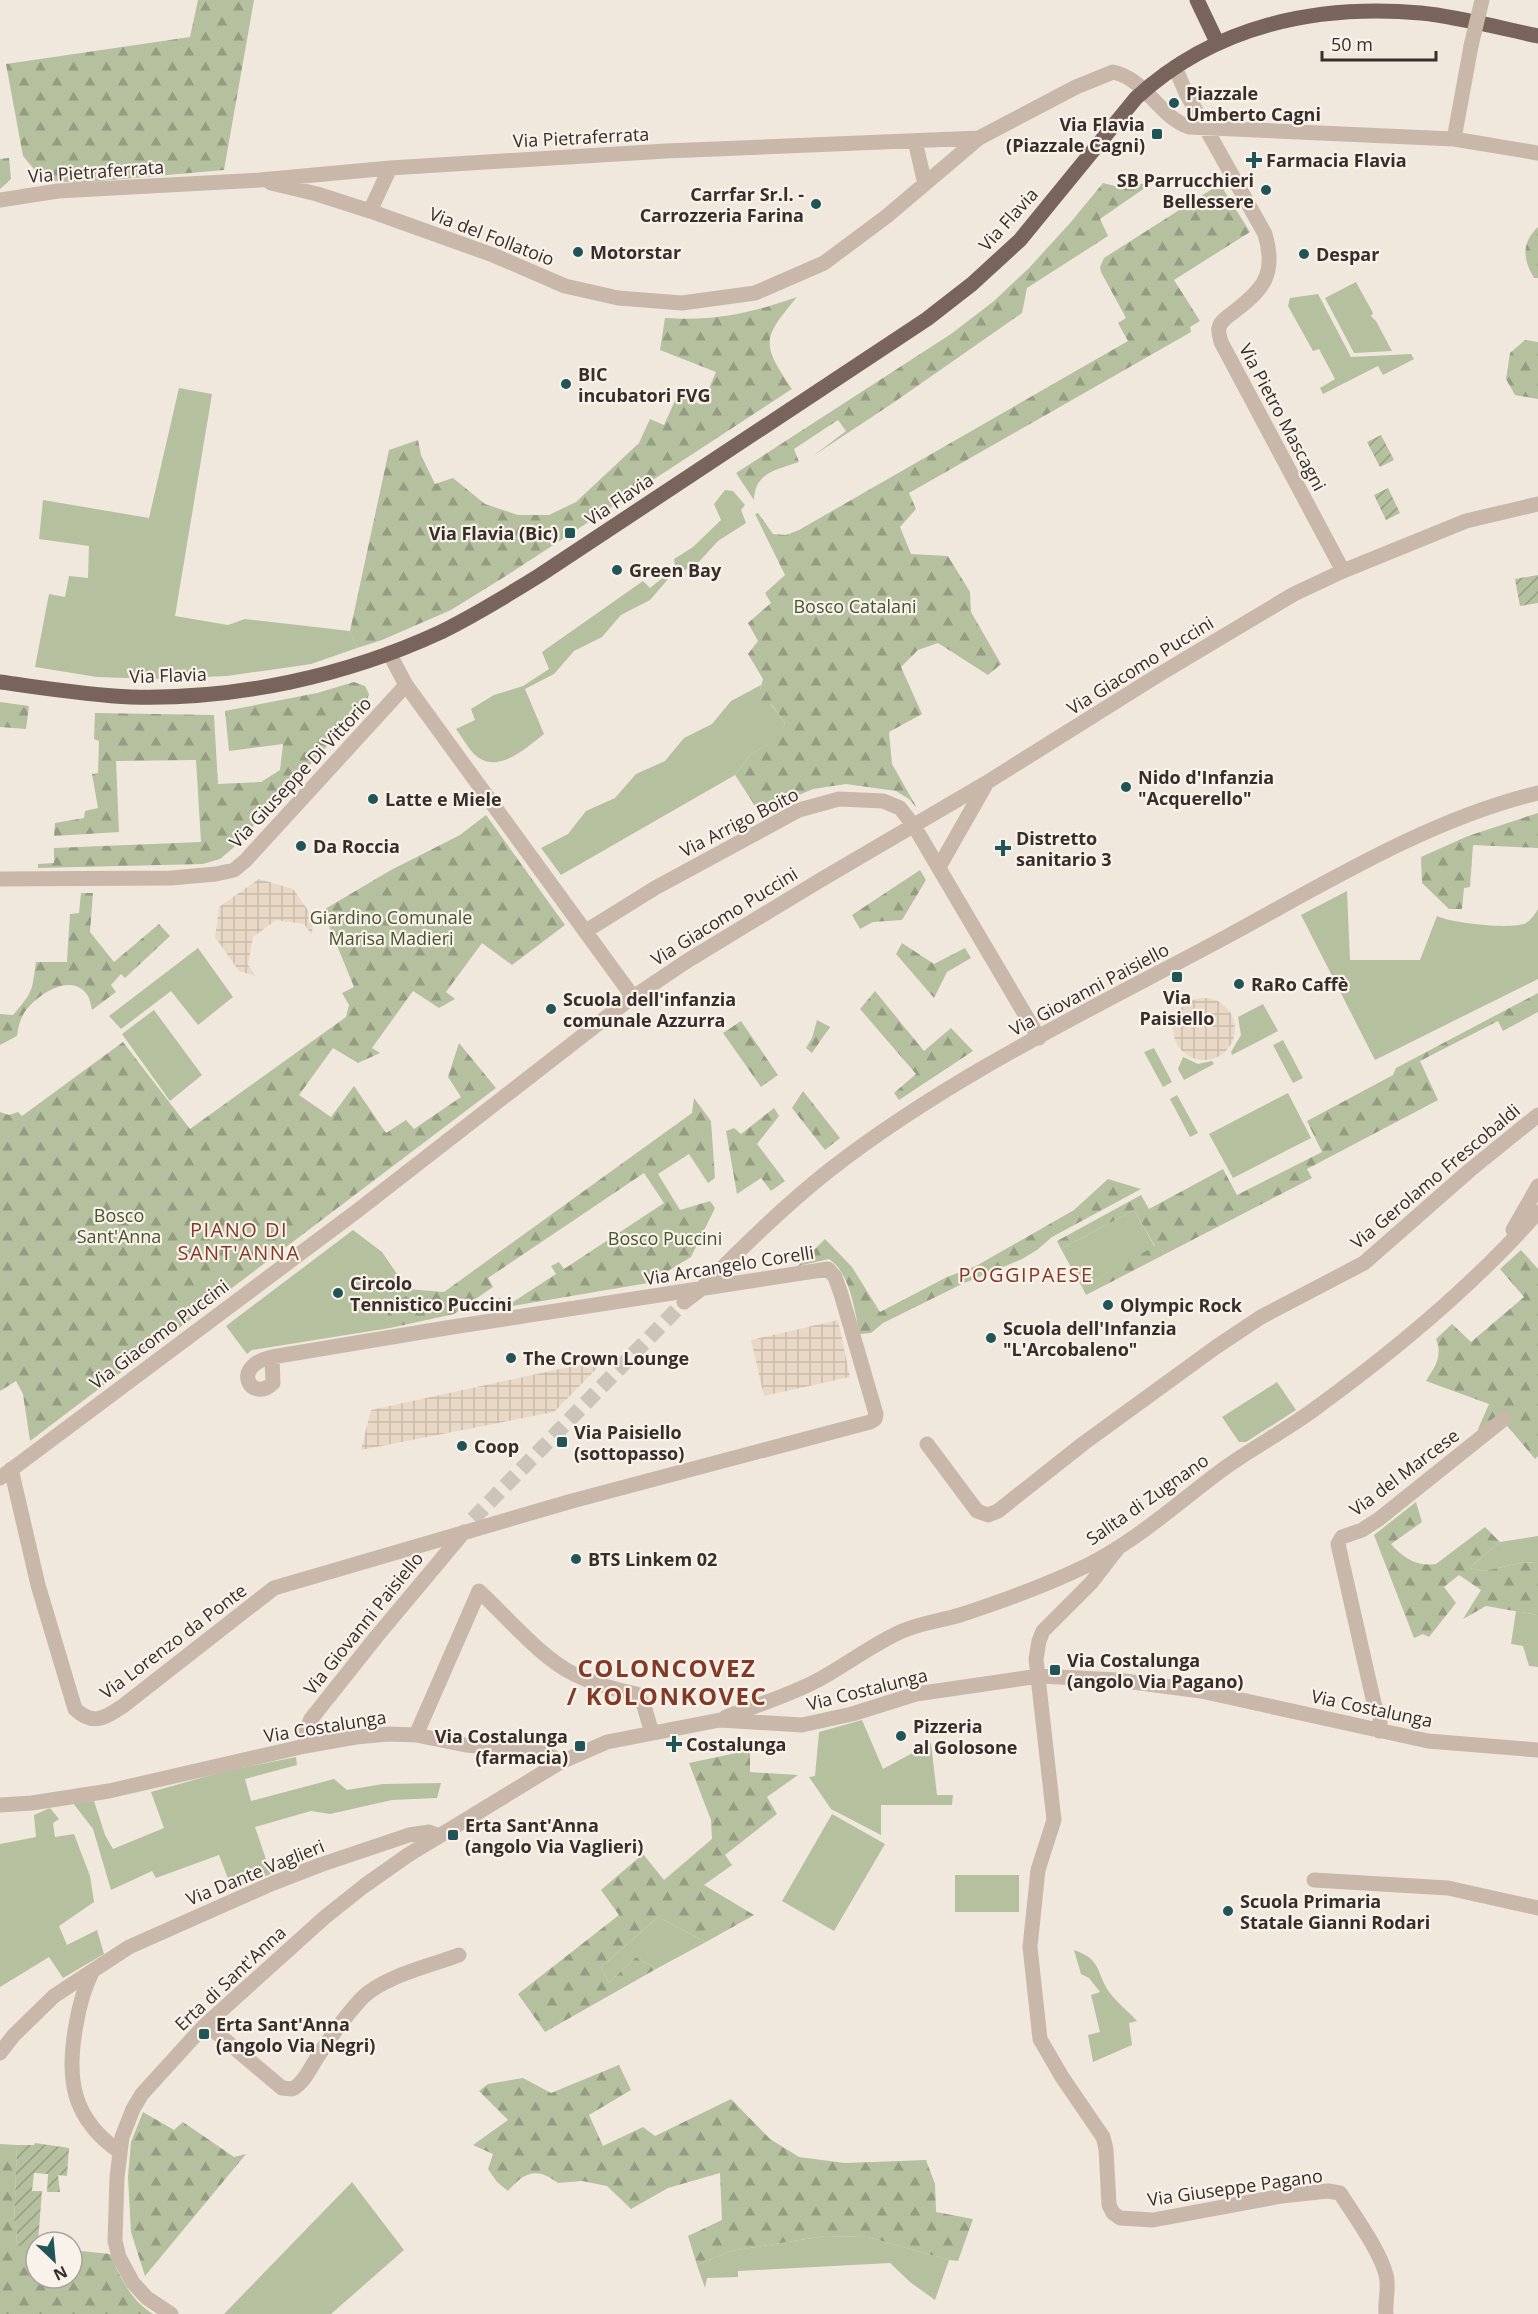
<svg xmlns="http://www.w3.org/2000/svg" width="1538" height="2314" viewBox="0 0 1538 2314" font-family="'Open Sans',sans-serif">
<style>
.green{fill:#b5c09e}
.forest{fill:url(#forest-firs)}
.garden{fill:url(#garden-furrows)}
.plaza{fill:url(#plaza-grid)}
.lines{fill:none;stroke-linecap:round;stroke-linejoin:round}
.minor-tunnel{stroke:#ccc3b9;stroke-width:15;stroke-dasharray:15 8;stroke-linecap:butt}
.minor{stroke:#c9b8aa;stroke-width:15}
.major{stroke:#78645b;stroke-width:15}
.minor-bridge{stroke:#c9b8aa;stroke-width:15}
.poi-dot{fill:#205456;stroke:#f9f2ea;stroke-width:2}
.labels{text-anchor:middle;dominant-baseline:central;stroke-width:4.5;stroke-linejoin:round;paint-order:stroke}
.poi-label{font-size:18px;font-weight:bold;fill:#372d29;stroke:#f9f2ea;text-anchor:start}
.street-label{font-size:18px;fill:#372d29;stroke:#f9f2ea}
.park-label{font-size:18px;fill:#47542e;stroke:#f9f2ea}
.neighbourhood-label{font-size:20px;letter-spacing:1.5px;fill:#823a26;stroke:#f9f2ea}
.district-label{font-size:24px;font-weight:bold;letter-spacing:1.5px;fill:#823a26;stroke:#f9f2ea}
</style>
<defs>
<pattern id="forest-firs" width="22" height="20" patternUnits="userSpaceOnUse" patternTransform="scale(1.5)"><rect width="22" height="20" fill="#b5c09e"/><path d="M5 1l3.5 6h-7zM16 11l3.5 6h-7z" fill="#949c81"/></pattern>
<pattern id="garden-furrows" width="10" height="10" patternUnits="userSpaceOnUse" patternTransform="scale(1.5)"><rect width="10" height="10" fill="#b5c09e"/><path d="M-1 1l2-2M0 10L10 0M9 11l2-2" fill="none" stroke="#949c81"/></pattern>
<pattern id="plaza-grid" width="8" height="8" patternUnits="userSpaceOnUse" patternTransform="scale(1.5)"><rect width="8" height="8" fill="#e9d8c5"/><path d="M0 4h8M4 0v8" fill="none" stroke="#c8baa9"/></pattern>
</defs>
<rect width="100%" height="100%" fill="#f1e8dd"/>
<path class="green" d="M1356 282 1373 313 1371 316 1376 321 1392 351 1354 353 1325 298Z
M1318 294 1351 357 1411 354 1414 359 1383 375 1378 366 1323 394 1320 388 1335 379 1319 349 1313 351 1288 306 1290 298Z
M179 388 212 394 175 616 228 625 245 619 350 631 357 648 311 664 227 676 157 679 97 677 35 667 49 594 65 597 69 576 88 578 89 546 39 539 43 500 149 518Z
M725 490 733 491 745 505 741 510 746 523 718 541 697 564 669 578 650 600 621 615 602 637 574 651 554 674 525 689 544 734C526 748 496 777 473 753 467 746 462 737 456 729L475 720 471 709 494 695 523 686 549 669 542 652 643 581 650 588 675 568 674 559 693 547 721 520 714 504Z
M761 685 760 690 785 723 777 740 751 754 735 775 561 875 541 848 568 834 586 811 615 798 636 774 665 761 684 738 712 724 731 701Z
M1347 891 1350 960H1420L1437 916C1451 923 1512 930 1526 923 1531 920 1535 914 1538 909V979L1375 1060 1301 915Z
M198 948 233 997 198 1025 171 991 121 1029 109 1016Z
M1263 1004 1278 1031 1232 1055 1231 1052 1241 1035 1238 1017Z
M154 1010 202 1075 170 1101 122 1034Z
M1283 1040 1303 1078 1293 1083 1273 1045Z
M1154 1048 1172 1082 1163 1087 1144 1052Z
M1183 1057 1198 1064 1212 1061 1214 1064 1184 1080 1178 1069Z
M1288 1093 1311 1138 1233 1178 1209 1134Z
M1177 1095 1198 1133 1190 1137 1170 1099Z
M1134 1210 1155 1247 1082 1287 1061 1249Z
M353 1230 382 1252 395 1271 392 1273 407 1295 388 1310 390 1328 252 1350 247 1354 226 1326Z
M1277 1382 1296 1410 1246 1442H1239L1222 1417Z
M1538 1536V1562L1520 1563 1484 1571 1469 1568 1500 1542Z
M1516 1611 1538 1615V1667L1529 1666 1523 1646 1511 1644Z
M862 1720 883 1769 931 1743 937 1795H953L952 1805H881V1835L831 1809 809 1777 815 1776 819 1732Z
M296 1757 297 1765 245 1779 251 1801 334 1779 347 1790 383 1784 441 1783 437 1798 392 1800 330 1814 311 1811 255 1827 271 1874 232 1889 219 1855 156 1878 152 1871 111 1890 93 1829 73 1803 94 1801 105 1835 113 1849 164 1828 151 1792 222 1772Z
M50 1808 59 1819 53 1823 55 1837 74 1834 90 1876 94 1902 59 1926 67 1945 97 1930 104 1954 63 1978 49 1957 0 1987V1844L36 1837 34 1815Z
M832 1814 885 1844 834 1931 782 1901Z
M955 1875H1019V1912H955Z
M658 1917 706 1942 656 1969 636 1957 609 1983 601 1967Z
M1074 1950C1100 1959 1096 1969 1107 1989 1114 2000 1128 2011 1137 2021L1129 2023 1132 2045 1093 2062 1088 2035 1100 2032 1091 1995 1100 1992 1089 1978 1081 1974Z
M352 2182 404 2250 331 2314H224Z
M825 2236 868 2237 949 2260 935 2300 910 2282 890 2263 738 2271V2277L707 2278 705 2288 697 2265 731 2251Z"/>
<path class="forest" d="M198 0H254L224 170 77 183 43 180 23 156 6 64 190 37Z
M9 158 11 179 0 189V159Z
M1103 183 1115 186 1152 183 1100 219 1108 236 1027 288 1022 313 893 403 813 456 846 431 838 420 794 449 799 462C776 470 755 472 754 500L736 473 951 334 994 301 1029 268 1071 222Z
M1220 184 1250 232 1174 280 1200 321 1190 327 1191 332 909 493 916 509 900 527 911 554 948 556 970 592 971 612 1001 664 988 675 938 643 918 650 901 667 922 714 889 732 892 764 917 808 909 799 896 791 846 784 813 789 759 812 735 775 751 754 776 740 785 723 772 705 760 701V690L763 679 748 654 758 641 748 623 771 603 765 593 785 575 755 514 758 513 773 534 786 535 799 530 1128 341 1118 323 1126 318 1101 272 1100 267 1104 258Z
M1538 227V278H1534C1523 259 1521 243 1538 227Z
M797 297C762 339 761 343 792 389L509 574 451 610 382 640 357 648 350 631 389 450 418 440 421 455 435 484 453 478 485 504 518 515H549L576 502 639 443 650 419 664 425 678 394 702 405 716 372 660 350 665 318C717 321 748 314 797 297Z
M1525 340 1538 342V399L1515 395 1506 379 1510 353Z
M354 682 365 686 369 694 366 704 233 848 220 859 203 864 38 868V864L54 863V848L201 842 196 760 116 761 119 832 54 836 55 823 84 818 85 811 98 808 92 774 98 773 99 741 94 739 95 713 214 715 218 784 261 782 280 770 283 744 229 751 225 711 317 693Z
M0 702 29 706 26 729 0 727Z
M1538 813V848L1473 845 1470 887 1464 888 1462 909H1449L1422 883 1421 857 1468 836Z
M486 815 565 925 512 965 482 943 446 992 455 999 439 1008 413 991 372 1048 380 1053 358 1063 333 1048 299 1095 331 1117 354 1086 386 1133 406 1120 414 1129 461 1097 448 1077 459 1043 496 1088 30 1441 23 1394 16 1381 0 1391V1112L9 1115 18 1112 22 1116 123 1042 190 1129 346 1017 349 1005 342 993 354 987 327 921 325 909 391 870 460 835Z
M920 870 926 880 902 920 873 922 860 929 852 915Z
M81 893H93L90 932 114 962 159 924 170 936 125 978 121 974 111 985 116 992 92 1010C91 1006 90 1000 88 996 72 970 35 996 24 1013 20 1020 18 1028 17 1036L0 1045V1014L13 1015C33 992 32 991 36 962H67L70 914 79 913Z
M902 943 934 964 965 948 971 958 947 972 934 998 896 954Z
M875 991 924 1051 951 1028 973 1051 899 1100 894 1093 916 1074 860 1009Z
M1538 993V1012L1503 1031 1498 1021 1420 1061 1438 1100 1307 1169 1312 1178 1086 1295 1082 1287 1155 1246 1134 1210 1061 1249 1057 1241 1141 1195 1149 1209 1223 1169 1237 1195 1322 1152 1307 1121 1393 1075 1396 1068Z
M817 1020 830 1027 812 1053 806 1048 812 1038Z
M741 1021 778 1075 761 1087 723 1033Z
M803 1091 840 1138 825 1150 792 1108Z
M694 1098 711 1121 715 1178 708 1183 689 1154 658 1174 680 1210 710 1201 715 1208 691 1257 648 1283 477 1312 500 1298 507 1306 556 1274 551 1266 559 1262 564 1269 664 1203 644 1173 488 1278 493 1287 454 1314 390 1328 387 1310 407 1295 392 1273 395 1271 408 1289 444 1292 692 1113Z
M774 1108 779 1116 757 1144 785 1181 771 1191 761 1178 737 1194 726 1131 734 1128 741 1134Z
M1108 1179 1141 1189 1052 1237 1037 1250 1022 1259 962 1284 883 1323 871 1333 860 1334C854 1310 851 1274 829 1259L798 1266 825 1239 852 1267 880 1312 947 1277 976 1266 1074 1210Z
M1521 1250 1538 1269V1456L1535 1459 1505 1423 1480 1434 1478 1429 1489 1404 1426 1381C1435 1366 1443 1357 1436 1339L1452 1324 1471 1342 1524 1297 1500 1269Z
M1416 1502 1422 1522 1391 1544C1403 1558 1417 1567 1436 1564L1485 1527 1500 1542 1469 1568 1484 1571 1520 1563 1538 1562V1615L1486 1606 1463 1619 1481 1590 1459 1575 1444 1587 1456 1603 1429 1637 1423 1634 1414 1638 1374 1535Z
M750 1750V1772L798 1775 767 1797 777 1814 725 1855 732 1865 704 1885 754 1915 706 1942 658 1917 601 1967 609 1983 636 1957 656 1969 545 2032 518 1994 619 1915 601 1890 643 1854 664 1880 712 1839 711 1820 689 1763Z
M619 2065 631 2090 589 2115 603 2146 643 2127 655 2136 731 2099 770 2139 799 2157 845 2163 926 2160 935 2184 936 2212 973 2219 958 2261 949 2260 868 2237 825 2236 731 2251 697 2265 688 2236 722 2220 720 2173 668 2188 631 2209 607 2186 582 2181 558 2183C537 2167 525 2171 508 2191L497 2182 488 2169 493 2154 473 2145 508 2120 479 2091 488 2084 523 2078 551 2093Z
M143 2112 174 2130 183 2122 234 2157 246 2154 145 2276 131 2232 128 2177 131 2142Z
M0 2144 17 2145 14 2227 17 2228 16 2245 36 2246V2278H72V2250L110 2254C120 2277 131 2301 153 2314H0Z"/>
<path class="garden" d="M1381 435 1394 460 1380 467 1367 442Z
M1388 488 1400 513 1386 520 1374 495Z
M1538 575V603L1520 606 1515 579Z
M35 2143 69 2148 67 2176 58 2175 60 2192H47L48 2174 34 2173 32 2191H42L38 2242 36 2246H16L17 2228 14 2227 17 2145H34Z"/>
<path class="plaza" d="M259 879 293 889 313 917 312 935 304 924 276 920 253 937 248 965 256 976 239 971 215 937 219 907Z
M1173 1029a31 31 0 1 1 62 0a31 31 0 1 1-62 0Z
M838 1320 850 1377 764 1396 751 1340Z
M606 1359 554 1412 361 1450 371 1410Z"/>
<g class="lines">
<path class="minor-tunnel" d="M473 1519 684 1302"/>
<path class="minor" d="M1175 67 1186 93 1265 234C1277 275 1263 290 1231 314 1226 318 1220 322 1219 328 1218 332 1220 338 1221 342L1343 571
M1454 139 1471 46
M915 141 925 184
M271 183 317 194 370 211 493 255 565 286 618 298 682 303 755 293 824 263 887 216 979 138
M0 200 58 191 260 180 390 168 666 151 979 138 1076 87 1113 72C1146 79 1158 116 1189 127L1454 139 1538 153
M370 211 390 168
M389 653 406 685 422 707 633 997
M939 867 985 786
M0 879 171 878 216 874 234 870 245 861 406 685
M586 931 655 888 799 810 839 799 883 801 900 808 914 826 1039 1038
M1513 1230 1538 1186
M684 1302 701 1289C743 1247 785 1205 831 1169 952 1075 1092 1009 1226 937 1324 884 1429 819 1538 793
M927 1444 977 1511 988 1515 998 1511 1084 1443 1216 1347 1261 1317 1364 1263 1470 1170 1538 1115
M11 1469 38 1585 75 1709C93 1726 105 1718 123 1706L274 1588 572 1501 870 1422 875 1419 876 1414 841 1294 835 1277 828 1269 446 1328 272 1357C229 1366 252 1404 273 1383L272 1357
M0 1478 357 1211 626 1002 687 961 824 878 986 783 1160 674 1294 594 1343 571 1466 521 1538 504
M1119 1547 1091 1583 1043 1631 1039 1641 1036 1659 1054 1820 1038 1870 1030 1947 1040 2039 1062 2077 1103 2137 1106 2149 1109 2205 1113 2213 1120 2218 1153 2220 1282 2196 1328 2191 1340 2193C1353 2214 1385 2257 1387 2281 1388 2292 1385 2303 1386 2314
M726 1717C757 1705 791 1695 820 1679 847 1664 872 1645 900 1632 919 1623 940 1621 960 1615 1003 1601 1047 1585 1088 1565 1138 1540 1181 1500 1226 1467 1257 1445 1290 1428 1320 1405 1398 1348 1474 1285 1538 1212
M1379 1731 1381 1715 1375 1707 1371 1690 1338 1544 1342 1537 1362 1530 1379 1519 1504 1419
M416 1735 479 1591C506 1616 542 1659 574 1674 594 1684 616 1690 637 1694L644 1706 652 1733
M305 1746 306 1731 311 1719 377 1636 464 1532
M0 1805 32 1803 109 1791 305 1746 356 1737 389 1734 416 1735 466 1745 543 1753 553 1757 559 1763 607 1742 720 1720 802 1725 852 1714 916 1694 1039 1676 1117 1680 1201 1691 1428 1741 1538 1750
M1314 1880 1448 1888 1538 1908
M92 1972C84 1989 79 2006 76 2025 66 2079 72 2119 120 2152
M206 2024 282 2088 292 2089C305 2083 312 2064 320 2053 332 2035 347 2014 362 1998 384 1976 430 1966 459 1955
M0 2053 14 2035 54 1996 129 1947 271 1884 320 1865 409 1835 429 1832 439 1836
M171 2314 147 2298 133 2283 119 2257 115 2241 117 2177 122 2137 133 2109 142 2094 203 2027 325 1917 364 1886 408 1855 559 1763"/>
<path class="major" d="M1197 0 1217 42
M0 682C44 688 87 695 131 697 236 700 346 676 441 632 475 615 508 595 540 575L927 319 972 284 1020 240 1136 98C1215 25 1317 4 1421 13 1460 17 1500 28 1538 36"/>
<path class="minor-bridge" d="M1471 46 1482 0"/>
</g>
<g class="poi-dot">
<circle cx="1174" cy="103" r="6"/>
<rect x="1151" y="128" width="12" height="12" rx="3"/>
<path d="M1251 151h6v6h6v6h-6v6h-6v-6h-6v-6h6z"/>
<circle cx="1266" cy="190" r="6"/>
<circle cx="816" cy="204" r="6"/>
<circle cx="578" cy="252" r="6"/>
<circle cx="1304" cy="254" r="6"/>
<circle cx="566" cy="384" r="6"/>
<rect x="564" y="527" width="12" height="12" rx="3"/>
<circle cx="617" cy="570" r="6"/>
<circle cx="1126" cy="787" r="6"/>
<circle cx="373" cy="799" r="6"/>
<circle cx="301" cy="846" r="6"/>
<path d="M1000 839h6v6h6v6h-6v6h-6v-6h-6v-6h6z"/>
<rect x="1171" y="971" width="12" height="12" rx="3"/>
<circle cx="1239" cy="984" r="6"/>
<circle cx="551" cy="1009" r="6"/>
<circle cx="338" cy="1293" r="6"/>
<circle cx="1108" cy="1305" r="6"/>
<circle cx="991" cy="1338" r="6"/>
<circle cx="511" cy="1358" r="6"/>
<rect x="556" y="1436" width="12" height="12" rx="3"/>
<circle cx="462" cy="1446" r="6"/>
<circle cx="576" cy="1559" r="6"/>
<rect x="1049" y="1664" width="12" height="12" rx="3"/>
<circle cx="901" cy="1736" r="6"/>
<path d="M671 1735h6v6h6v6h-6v6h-6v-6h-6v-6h6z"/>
<rect x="574" y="1740" width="12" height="12" rx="3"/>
<rect x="447" y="1829" width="12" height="12" rx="3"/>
<circle cx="1228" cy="1911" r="6"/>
<rect x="198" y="2028" width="12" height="12" rx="3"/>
</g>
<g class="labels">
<g class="poi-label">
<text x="1186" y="93">Piazzale<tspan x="1186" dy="21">Umberto Cagni</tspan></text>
<text x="1145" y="124" text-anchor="end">Via Flavia<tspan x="1145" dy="21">(Piazzale Cagni)</tspan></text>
<text x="1266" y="160">Farmacia Flavia</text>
<text x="1254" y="180" text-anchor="end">SB Parrucchieri<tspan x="1254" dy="21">Bellessere</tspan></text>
<text x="804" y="194" text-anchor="end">Carrfar Sr.l. -<tspan x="804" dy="21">Carrozzeria Farina</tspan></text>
<text x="590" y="252">Motorstar</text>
<text x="1316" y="254">Despar</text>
<text x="578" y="374">BIC<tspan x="578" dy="21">incubatori FVG</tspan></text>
<text x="558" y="533" text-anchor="end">Via Flavia (Bic)</text>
<text x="629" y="570">Green Bay</text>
<text x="1138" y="777">Nido d'Infanzia<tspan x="1138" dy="21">"Acquerello"</tspan></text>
<text x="385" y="799">Latte e Miele</text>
<text x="1016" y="838">Distretto<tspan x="1016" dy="21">sanitario 3</tspan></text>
<text x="313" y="846">Da Roccia</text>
<text x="1251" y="984">RaRo Caffè</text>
<text x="1177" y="997" text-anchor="middle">Via<tspan x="1177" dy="21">Paisiello</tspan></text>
<text x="563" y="999">Scuola dell'infanzia<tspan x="563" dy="21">comunale Azzurra</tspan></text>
<text x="350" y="1283">Circolo<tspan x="350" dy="21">Tennistico Puccini</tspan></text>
<text x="1120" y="1305">Olympic Rock</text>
<text x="1003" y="1328">Scuola dell'Infanzia<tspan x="1003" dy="21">"L'Arcobaleno"</tspan></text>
<text x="523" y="1358">The Crown Lounge</text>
<text x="574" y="1432">Via Paisiello<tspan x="574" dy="21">(sottopasso)</tspan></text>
<text x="474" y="1446">Coop</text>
<text x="588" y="1559">BTS Linkem 02</text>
<text x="1067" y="1660">Via Costalunga<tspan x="1067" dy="21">(angolo Via Pagano)</tspan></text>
<text x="913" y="1726">Pizzeria<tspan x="913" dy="21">al Golosone</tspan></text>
<text x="568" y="1736" text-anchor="end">Via Costalunga<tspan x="568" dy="21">(farmacia)</tspan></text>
<text x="686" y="1744">Costalunga</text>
<text x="465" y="1825">Erta Sant'Anna<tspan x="465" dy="21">(angolo Via Vaglieri)</tspan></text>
<text x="1240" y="1901">Scuola Primaria<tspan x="1240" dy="21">Statale Gianni Rodari</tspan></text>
<text x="216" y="2024">Erta Sant'Anna<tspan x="216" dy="21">(angolo Via Negri)</tspan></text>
</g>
<g class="street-label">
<text transform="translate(581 137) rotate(-3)">Via Pietraferrata</text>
<text transform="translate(96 171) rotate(-4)">Via Pietraferrata</text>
<text transform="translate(1008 219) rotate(-48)">Via Flavia</text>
<text transform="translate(492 236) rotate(21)">Via del Follatoio</text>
<text transform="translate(1283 417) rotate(62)">Via Pietro Mascagni</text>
<text transform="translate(619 499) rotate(-34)">Via Flavia</text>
<text transform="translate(1140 665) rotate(-32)">Via Giacomo Puccini</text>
<text transform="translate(168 675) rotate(-2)">Via Flavia</text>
<text transform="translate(300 772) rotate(-47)">Via Giuseppe Di Vittorio</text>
<text transform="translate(739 822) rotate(-27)">Via Arrigo Boito</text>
<text transform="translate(724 916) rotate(-32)">Via Giacomo Puccini</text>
<text transform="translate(1089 989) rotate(-28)">Via Giovanni Paisiello</text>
<text transform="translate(1435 1176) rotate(-40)">Via Gerolamo Frescobaldi</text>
<text transform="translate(729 1265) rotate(-9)">Via Arcangelo Corelli</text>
<text transform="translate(159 1334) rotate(-37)">Via Giacomo Puccini</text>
<text transform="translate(1404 1472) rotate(-37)">Via del Marcese</text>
<text transform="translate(1147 1499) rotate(-35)">Salita di Zugnano</text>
<text transform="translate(363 1623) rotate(-51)">Via Giovanni Paisiello</text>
<text transform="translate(173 1641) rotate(-37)">Via Lorenzo da Ponte</text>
<text transform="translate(867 1689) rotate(-14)">Via Costalunga</text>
<text transform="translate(1372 1708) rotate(12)">Via Costalunga</text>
<text transform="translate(325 1726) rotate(-9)">Via Costalunga</text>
<text transform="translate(255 1872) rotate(-22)">Via Dante Vaglieri</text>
<text transform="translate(230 1978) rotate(-43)">Erta di Sant'Anna</text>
<text transform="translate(1235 2187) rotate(-8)">Via Giuseppe Pagano</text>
</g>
<g class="park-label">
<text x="855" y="606">Bosco Catalani</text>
<text x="391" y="917">Giardino Comunale<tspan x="391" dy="21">Marisa Madieri</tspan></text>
<text x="119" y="1215">Bosco<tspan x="119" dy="21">Sant'Anna</tspan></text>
<text x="665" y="1238">Bosco Puccini</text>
</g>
<g class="neighbourhood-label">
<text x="239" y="1229">PIANO DI<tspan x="239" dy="23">SANT'ANNA</tspan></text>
<text x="1026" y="1274">POGGIPAESE</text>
</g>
<g class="district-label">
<text x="667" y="1667">COLONCOVEZ<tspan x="667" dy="28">/ KOLONKOVEC</tspan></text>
</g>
</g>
<g transform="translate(54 2260) rotate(154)"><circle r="28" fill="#f9f2ea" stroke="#aba39d" stroke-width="1.5"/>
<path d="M0-4.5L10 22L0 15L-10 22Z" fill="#205456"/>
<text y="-9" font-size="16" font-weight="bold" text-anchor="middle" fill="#372d29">N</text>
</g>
<path d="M1322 51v9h114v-9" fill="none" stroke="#372d29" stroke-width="3"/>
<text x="1331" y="51" font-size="18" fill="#372d29" stroke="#f9f2ea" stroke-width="4.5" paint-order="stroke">50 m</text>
</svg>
